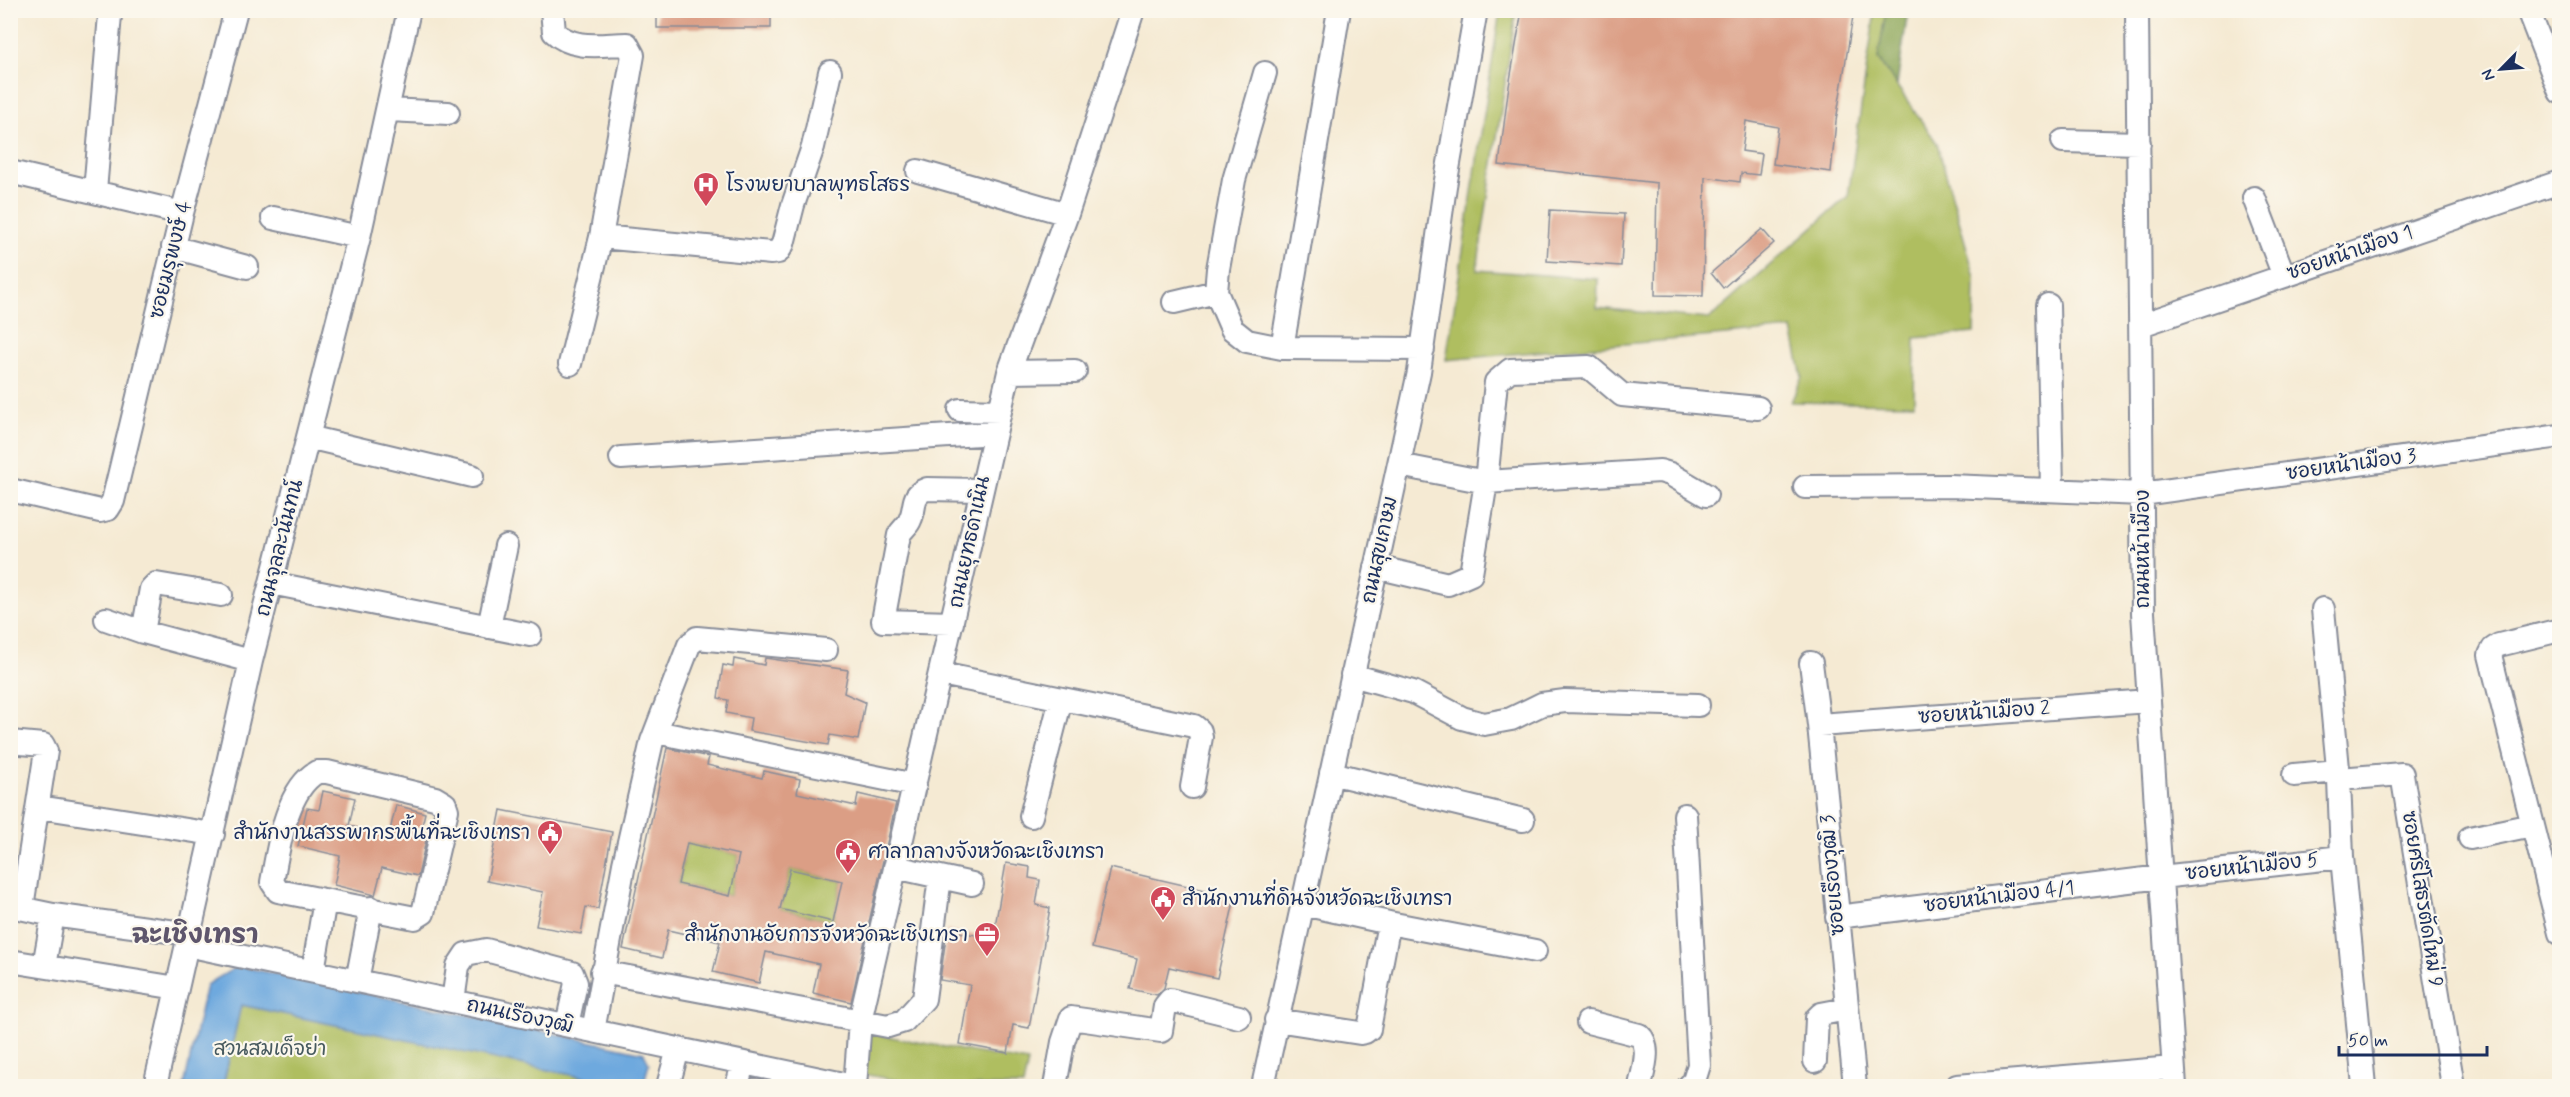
<svg xmlns="http://www.w3.org/2000/svg" width="2570" height="1097" viewBox="0 0 2570 1097" font-family="Mynerve,'Playpen Sans Thai',sans-serif">
<style>
.green{fill:#afbe60;stroke:#65765f;stroke-width:1.5}
.forest{fill:#8ba556;stroke:#536a5a;stroke-width:1.5}
.water{fill:#6ea9de;stroke:#446c9e;stroke-width:1.5}
.building{fill:#db9e85;fill-rule:evenodd}
.lines{fill:none;stroke-linecap:round;stroke-linejoin:round}
.minor-casing{stroke:#888c98;stroke-width:26}
.minor{stroke:#fff;stroke-width:22}
.labels{text-anchor:middle;dominant-baseline:central;stroke-width:4.5;stroke-linejoin:round;paint-order:stroke}
.poi-label{font-size:20px;fill:#1b2f5e;stroke:#fbf7ec;text-anchor:start}
.street-label{font-size:20px;fill:#1b2f5e;stroke:#fbf7ec}
.park-label{font-size:20px;fill:#475a5f;stroke:#fbf7ec}
.district-label{font-size:26px;font-weight:bold;fill:#5e566c;stroke:#fbf7ec}
</style>
<rect width="100%" height="100%" fill="#fbf7ec"/>
<filter id="ink" filterUnits="userSpaceOnUse"><feTurbulence type="fractalNoise" baseFrequency=".0167" numOctaves="2"/><feDisplacementMap in="SourceGraphic" scale="12" xChannelSelector="R" yChannelSelector="G"/><feConvolveMatrix kernelMatrix="1 2 1 2 8 2 1 2 1" color-interpolation-filters="sRGB"/></filter>
<filter id="wash" filterUnits="userSpaceOnUse"><feTurbulence type="fractalNoise" baseFrequency=".008" numOctaves="4" result="noise"/><feDisplacementMap in="SourceGraphic" scale="24" xChannelSelector="R" yChannelSelector="G"/><feGaussianBlur stdDeviation="1.35" result="paint"/><feColorMatrix in="noise" values="0 0 0 0 0 0 0 0 0 0 0 0 0 0 0 0 0 1.4 0 .05"/><feComposite in="paint" operator="in"/></filter>
<g filter="url(#wash)">
<rect width="100%" height="100%" fill="#f5ead3"/>
<path class="green" d="M1500 11H1516L1477 270 1598 279 1597 308 1709 319 1848 196 1875 11H1886L1878 59 1937 143 1975 277 1974 333 1915 338 1914 404 1791 402 1802 377 1792 329 1446 360Z
M687 843 739 855 730 896 678 884Z
M790 869 842 881 833 922 780 909Z
M241 1005 624 1086H223Z
M869 1033 1028 1062 1023 1086H928L862 1074Z"/>
<path class="forest" d="M1886 11H1908L1897 85 1878 59Z"/>
<path class="water" d="M238 966 644 1053 649 1064 644 1082 637 1086H624L241 1005 223 1086H184L206 985Z"/>
<g id="blocks">
<path class="building" d="M657 10H771V28H657Z
M1522 10H1854L1836 121 1831 172 1773 164 1778 127 1746 121 1742 151 1762 154 1759 175 1741 173 1740 182 1705 177 1703 296 1655 295 1657 183 1499 165 1508 92Z
M1550 210 1624 214 1621 266 1547 261Z
M1762 229 1774 243 1723 288 1711 273Z
M765 658 848 670 844 693 865 702 858 740 830 735 828 745 749 731 751 718 726 713 728 700 718 698 723 665 733 667 734 659 764 665Z
M667 748 709 757 707 765 762 778 764 771 800 779 797 793 856 806 858 794 896 803 851 1002 813 993 819 964 766 952 759 983 713 972 720 942 668 930 662 958 623 949ZM687 843 739 855 730 896 678 884ZM790 869 842 881 833 922 780 909Z
M323 791 355 798 349 826 389 835 396 805 425 813 420 834 427 836 418 876 382 868 375 895 334 885 340 856 298 846 307 808 319 810Z
M501 810 612 832 598 909 586 907 581 934 536 926 543 892 487 881Z
M1006 863 1030 867 1029 878 1040 880 1036 905 1050 908 1029 1028 1013 1025 1008 1053 960 1044 970 985 940 980 947 930 993 938Z
M1110 868 1235 897 1217 978 1169 967 1164 988 1157 995 1130 989 1137 959 1092 948Z"/>
</g>
</g>
<g filter="url(#ink)">
<use href="#blocks" fill-opacity="0" stroke="#888c98" stroke-width="1.5"/>
<g class="lines">
<defs>
<path id="minor" d="M552 10 554 32C574 51 602 44 627 44L633 55 601 237 771 253 778 252 783 244 793 205 813 147 830 72
M2137 10 2143 613 2175 1086
M2528 10 2560 92
M1265 73 1234 180 1218 269 1216 292 1232 329 1247 341 1282 348 1339 10
M389 110 448 113
M2063 141 2139 143
M918 171 1067 214
M10 172 182 213
M95 191 110 15 108 10
M2254 198 2284 276
M273 218 359 237
M173 247 247 267
M1174 302 1216 292
M2048 305 2052 489
M2141 325 2560 182
M1282 348 1423 349
M570 364 601 237
M1009 372 1075 371
M960 410 1000 411
M308 437 472 476
M621 458 994 433
M1399 465 1486 482 1660 471 1670 474 1706 495
M1805 487 1950 486 2142 494 2560 436
M10 490 100 511 108 509 113 501 182 213 236 10
M1376 567 1448 584 1471 574 1486 482 1496 382 1510 370 1589 367 1622 395 1758 408
M271 583 530 635
M2323 609 2339 779 2342 857 2364 1086
M106 619 143 632 251 661
M952 623 883 621 899 535C902 529 908 526 910 520 917 506 910 495 927 489L981 490
M489 627 506 546
M2560 630 2499 645 2493 649 2490 655 2560 933
M143 632 151 589 156 584 221 595
M1811 663 1819 725 1855 1086
M941 674 1194 726 1200 731 1201 737 1192 787
M1352 675 1413 692 1462 718 1484 724 1511 719 1542 704 1565 701 1698 705
M1819 725 2149 701
M656 732 915 785
M10 742 43 745 46 751 22 907
M317 772H327L435 798 445 804 447 810 423 913 415 918 278 891 272 882C278 850 286 789 317 772Z
M1331 773 1523 820
M2294 775 2338 771
M2339 779 2402 774 2453 1086
M39 807 213 834
M1685 815 1699 1065 1694 1081 1689 1086
M1031 816 1061 699
M2470 838 2532 825
M895 867 972 884
M10 906 53 915 190 934
M1837 917 2161 877 2342 857
M1389 923 1535 951
M187 945 853 1086
M10 961 177 988
M44 966 53 915
M313 971 325 900
M602 972 888 1026 904 1021 924 999 940 877
M357 981 371 908
M453 1001 458 966 466 954 486 950 572 973 576 983 567 1025
M1276 1020 1360 1033 1365 1032 1369 1029 1389 923 1303 904
M1588 1022 1639 1035C1652 1046 1643 1071 1640 1086
M593 1031 624 864 652 741 689 645 697 638 826 650
M1815 1061 1817 1018 1821 1014 1847 1009
M155 1086 251 661 359 237 409 10
M668 1086 678 1049
M737 1086 743 1063
M855 1086 860 1021 1009 372 1067 214 1133 10
M1055 1086 1063 1042 1071 1018 1161 1031 1165 1006 1170 1000 1239 1017
M1263 1086 1419 372 1445 186 1476 10
M1957 1086 2173 1068"/>
</defs>
<use href="#minor" class="minor-casing"/>
<use href="#minor" class="minor"/>
</g>
</g>
<defs>
<symbol id="hospital-pin" viewBox="-11 -11 22 30"><path d="M0 17L-7.5 6A9.5 9.5 0 1 1 7.5 6Z" fill="#d1495b" stroke="#fbf7ec"/><path d="M-5-5h3v3.5h4V-5h3V5h-3V1.5h-4V5h-3Z" fill="#fff"/></symbol>
<symbol id="civic-pin" viewBox="-11 -11 22 30"><path d="M0 17L-7.5 6A9.5 9.5 0 1 1 7.5 6Z" fill="#d1495b" stroke="#fbf7ec"/><path d="M-.6-6.5H3V-4.5H.6V-3L4-1V1h2V6H-6V1h2V-1L-.6-3ZM-1.2 2.5V6h2.4V2.5Z" fill="#fff"/></symbol>
<symbol id="office-pin" viewBox="-11 -11 22 30"><path d="M0 17L-7.5 6A9.5 9.5 0 1 1 7.5 6Z" fill="#d1495b" stroke="#fbf7ec"/><path d="M-6-3h4V-5.5h4V-3h4V5H-6ZM-1-4.5V-3h2v-1.5ZM-6 0V1H6V0Z" fill="#fff"/></symbol>
</defs>
<g fill-rule="evenodd">
<use href="#hospital-pin" x="691" y="170" width="30" height="40"/>
<use href="#civic-pin" x="535" y="818" width="30" height="40"/>
<use href="#civic-pin" x="833" y="837" width="30" height="40"/>
<use href="#civic-pin" x="1148" y="884" width="30" height="40"/>
<use href="#office-pin" x="972" y="920" width="30" height="40"/>
</g>
<g class="labels">
<g class="poi-label">
<text x="726" y="185">โรงพยาบาลพุทธโสธร</text>
<text x="530" y="833" text-anchor="end">สำนักงานสรรพากรพื้นที่ฉะเชิงเทรา</text>
<text x="868" y="852">ศาลากลางจังหวัดฉะเชิงเทรา</text>
<text x="1182" y="899">สำนักงานที่ดินจังหวัดฉะเชิงเทรา</text>
<text x="968" y="935" text-anchor="end">สำนักงานอัยการจังหวัดฉะเชิงเทรา</text>
</g>
<g class="street-label">
<text transform="translate(2350 253) rotate(-19)">ซอยหน้าเมือง 1</text>
<text transform="translate(171 260) rotate(-76)">ซอยมรุพงษ์ 4</text>
<text transform="translate(2351 465) rotate(-8)">ซอยหน้าเมือง 3</text>
<text transform="translate(970 542) rotate(-78)">ถนนยุทธดำเนิน</text>
<text transform="translate(280 548) rotate(-76)">ถนนจุลละนันทน์</text>
<text transform="translate(2143 549) rotate(-90)">ถนนหน้าเมือง</text>
<text transform="translate(1380 550) rotate(-78)">ถนนสุขเกษม</text>
<text transform="translate(1984 713) rotate(-4)">ซอยหน้าเมือง 2</text>
<text transform="translate(2252 867) rotate(-6)">ซอยหน้าเมือง 5</text>
<text transform="translate(1833 875) rotate(-95)">ซอยเรืองวุฒิ 3</text>
<text transform="translate(1999 897) rotate(-7)">ซอยหน้าเมือง 4/1</text>
<text transform="translate(2422 899) rotate(81)">ซอยศรีโสธรตัดใหม่ 9</text>
<text transform="translate(520 1016) rotate(12)">ถนนเรืองวุฒิ</text>
</g>
<g class="park-label">
<text x="270" y="1049">สวนสมเด็จย่า</text>
</g>
<g class="district-label">
<text x="195" y="936">ฉะเชิงเทรา</text>
</g>
</g>
<rect width="2570" height="1097" fill="none" stroke="#fbf7ec" stroke-width="36"/>
<g transform="translate(2501 69) rotate(245)" stroke="#fbf7ec" stroke-width="4.5" paint-order="stroke">
<path d="M0-4.5L10 22L0 15L-10 22Z" fill="#1b2f5e"/>
<text y="-9" font-size="16" font-weight="bold" text-anchor="middle" fill="#1b2f5e">N</text>
</g>
<path d="M2339 1046v9h148v-9" fill="none" stroke="#1b2f5e" stroke-width="3"/>
<text x="2348" y="1046" font-size="18" fill="#1b2f5e" stroke="#fbf7ec" stroke-width="4.5" paint-order="stroke">50 m</text>
</svg>
